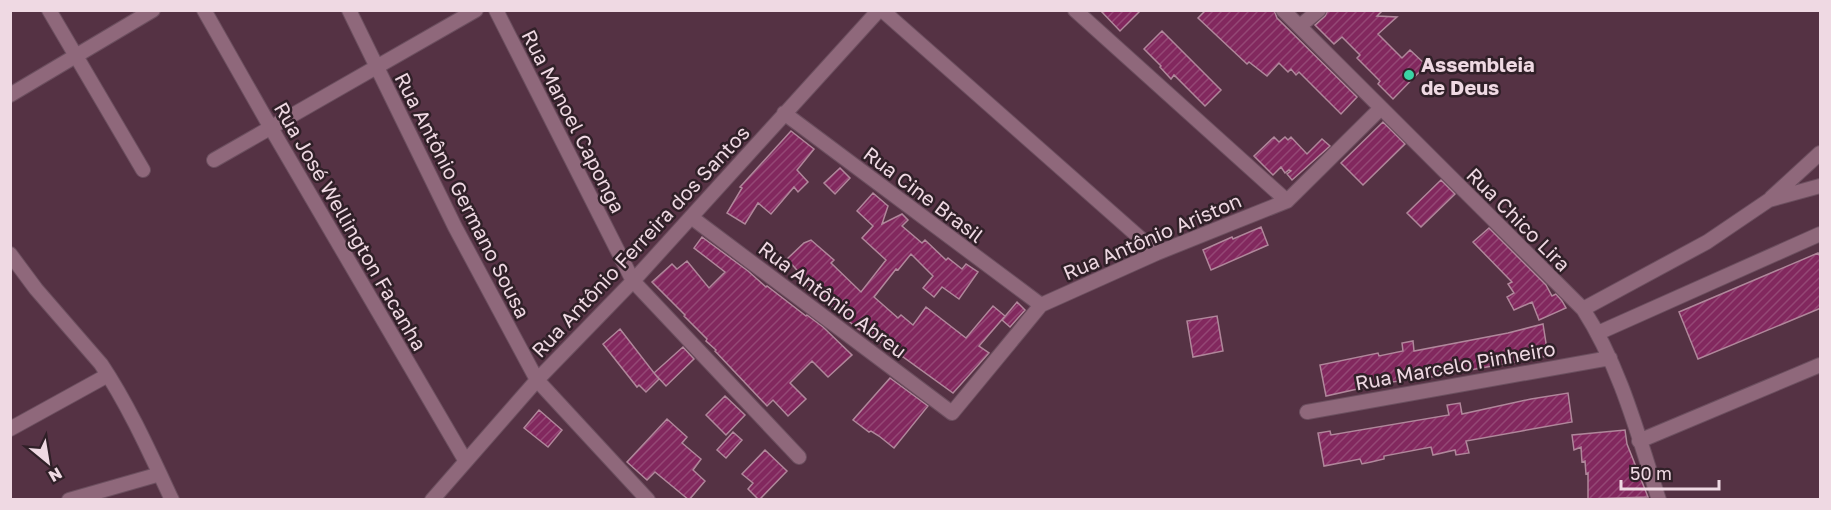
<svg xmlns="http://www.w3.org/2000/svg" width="1831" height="510" viewBox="0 0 1831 510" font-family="'Golos Text',sans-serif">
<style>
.building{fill:url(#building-hatch);stroke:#b0879b;stroke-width:1.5}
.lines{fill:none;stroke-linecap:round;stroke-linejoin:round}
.minor-casing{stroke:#6c4f5f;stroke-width:16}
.minor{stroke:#8f687b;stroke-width:14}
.poi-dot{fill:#3ad4a5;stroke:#302028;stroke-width:2}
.labels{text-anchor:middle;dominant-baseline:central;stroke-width:5;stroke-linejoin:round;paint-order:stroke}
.poi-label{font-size:20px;font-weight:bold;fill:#efd9e3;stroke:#302028;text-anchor:start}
.street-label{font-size:20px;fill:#efd9e3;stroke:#302028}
</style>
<defs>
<pattern id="building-hatch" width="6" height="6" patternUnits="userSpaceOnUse" patternTransform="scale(1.5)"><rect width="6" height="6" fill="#82285e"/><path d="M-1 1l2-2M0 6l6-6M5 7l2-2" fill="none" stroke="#944775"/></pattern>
</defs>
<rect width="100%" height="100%" fill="#553244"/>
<path class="building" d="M1100 10H1141L1120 31Z
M1206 10H1274L1277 18 1357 97 1341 114 1299 72 1296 75 1291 69 1288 72 1279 63 1267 76 1249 62 1247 64 1198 18Z
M1328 10H1383L1377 16 1397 17 1378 34 1402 58 1410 50 1426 65 1393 99 1378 84 1380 81 1357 58 1360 55 1342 37 1334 44 1315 25 1325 16Z
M1162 31 1221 90 1205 106 1174 75 1171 79 1160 67 1161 66 1144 49Z
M1383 122 1405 144 1363 185 1341 163Z
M791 131 814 149 797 170 808 182 798 192 794 187 771 214 758 203 745 224 727 213 742 188 740 187Z
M1274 137 1279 142 1285 137 1288 140 1291 137 1307 154 1322 139 1330 146 1292 180 1287 174 1291 171 1289 170 1285 173 1281 167 1273 175 1254 156Z
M840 168 850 178 835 194 824 183Z
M1441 180 1455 194 1421 227 1407 213Z
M873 193 888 206 882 224 902 214 908 220 902 226 922 243 925 240 946 260 948 258 962 269 966 264 978 272 959 299 942 287 934 297 923 288 933 276 911 254 898 270 896 269 874 297 898 318 901 315 913 325 926 307 966 338 993 306 1005 316 979 346 989 353 953 393 903 357 886 347 873 335 872 337 858 329 824 300 823 302 802 280 804 278 787 259 804 243 811 240 834 260 831 263 861 292 886 260 862 238 873 226 857 211Z
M1261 227 1268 245 1211 270 1203 250 1232 237 1233 239Z
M1489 228 1546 285 1552 296 1556 294 1562 301 1566 308 1539 320 1532 302 1514 310 1507 297 1514 293 1508 284 1512 282 1473 242Z
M702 237 748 271 766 287 767 286 806 316 807 315 823 327 852 355 828 377 812 361 790 383 806 399 788 416 773 400 767 406 715 351 716 350 706 341 707 339 684 316 685 315 652 282 672 264 677 269 687 261 709 288 725 272 694 248Z
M1818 253 1821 258V308L1698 359 1679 312Z
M1017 302 1025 310 1010 327 1002 320Z
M1217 316 1223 351 1193 357 1187 321Z
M1543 324 1548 356 1431 377 1384 383 1326 396 1320 365 1378 353 1379 356 1403 351 1402 343 1413 341 1414 351 1508 333Z
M620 329 654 373 683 347 694 359 666 386 654 373 659 379 646 392 639 385 637 387 603 344Z
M890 378 928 406 894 448 879 436 871 431 869 432 853 420Z
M1568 393 1572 422 1466 441 1469 453 1456 455 1455 450 1433 455 1431 447 1384 456V459L1371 462 1362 464 1360 459 1324 466 1318 433 1330 431 1331 435 1449 415 1447 405 1460 403 1462 414 1531 399Z
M725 396 745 415 726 435 706 415Z
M539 410 562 430 548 447 524 428Z
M667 419 687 437 682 443 701 459 693 470 705 481 689 500 655 472 647 480 627 462Z
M1625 430 1627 444 1648 497 1588 499V473L1586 474 1585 461 1582 462 1581 447 1574 450 1572 435Z
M733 432 742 440 726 458 717 450Z
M765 450 787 471 759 500 748 489 753 483 742 474Z"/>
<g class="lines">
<defs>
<path id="minor" d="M49 10 143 170
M204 10 271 128 465 460
M349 10 455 227 537 380 648 500
M496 10 633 281 799 457
M882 10 1157 253
M1075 10 1287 201
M1283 10 1583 309C1620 366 1638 435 1659 500
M1300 26 1319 10
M10 95 153 10
M784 113 1041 305
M214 160 476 10
M1771 198 1820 153
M691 217 952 413 1041 305 1157 253 1287 201 1380 109
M10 254 36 289 101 364C129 406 150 453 172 500
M1583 309 1707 242 1769 200 1820 186
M1598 333 1820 234
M1307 412 1610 358
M10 429 108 375
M1639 441 1820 365
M69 500 160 474
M432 500 537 380 633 281 879 10"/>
</defs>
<use href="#minor" class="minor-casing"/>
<use href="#minor" class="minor"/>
</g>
<circle class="poi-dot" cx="1409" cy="75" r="6"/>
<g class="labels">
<g class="poi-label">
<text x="1421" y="64">Assembleia<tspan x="1421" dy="23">de Deus</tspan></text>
</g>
<g class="street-label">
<text transform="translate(574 121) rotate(63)">Rua Manoel Caponga</text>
<text transform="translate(924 194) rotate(37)">Rua Cine Brasil</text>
<text transform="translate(463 195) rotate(63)">Rua Antônio Germano Sousa</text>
<text transform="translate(1519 219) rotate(45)">Rua Chico Lira</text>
<text transform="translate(351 226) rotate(60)">Rua José Wellington Facanha</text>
<text transform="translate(1152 236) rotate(-23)">Rua Antônio Ariston</text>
<text transform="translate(640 241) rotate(-47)">Rua Antônio Ferreira dos Santos</text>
<text transform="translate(833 299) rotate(37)">Rua Antônio Abreu</text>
<text transform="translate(1455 365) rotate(-10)">Rua Marcelo Pinheiro</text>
</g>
</g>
<rect width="1831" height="510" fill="none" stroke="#efd9e3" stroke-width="24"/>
<g transform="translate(48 462) rotate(150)" stroke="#302028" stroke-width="4.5" paint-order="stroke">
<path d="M0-4.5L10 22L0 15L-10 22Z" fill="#efd9e3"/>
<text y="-9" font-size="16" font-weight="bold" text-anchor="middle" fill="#efd9e3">N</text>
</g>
<path d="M1621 480v9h98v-9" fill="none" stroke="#efd9e3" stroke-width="3"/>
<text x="1630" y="480" font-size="18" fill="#efd9e3" stroke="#302028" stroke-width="4.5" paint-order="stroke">50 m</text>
</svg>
